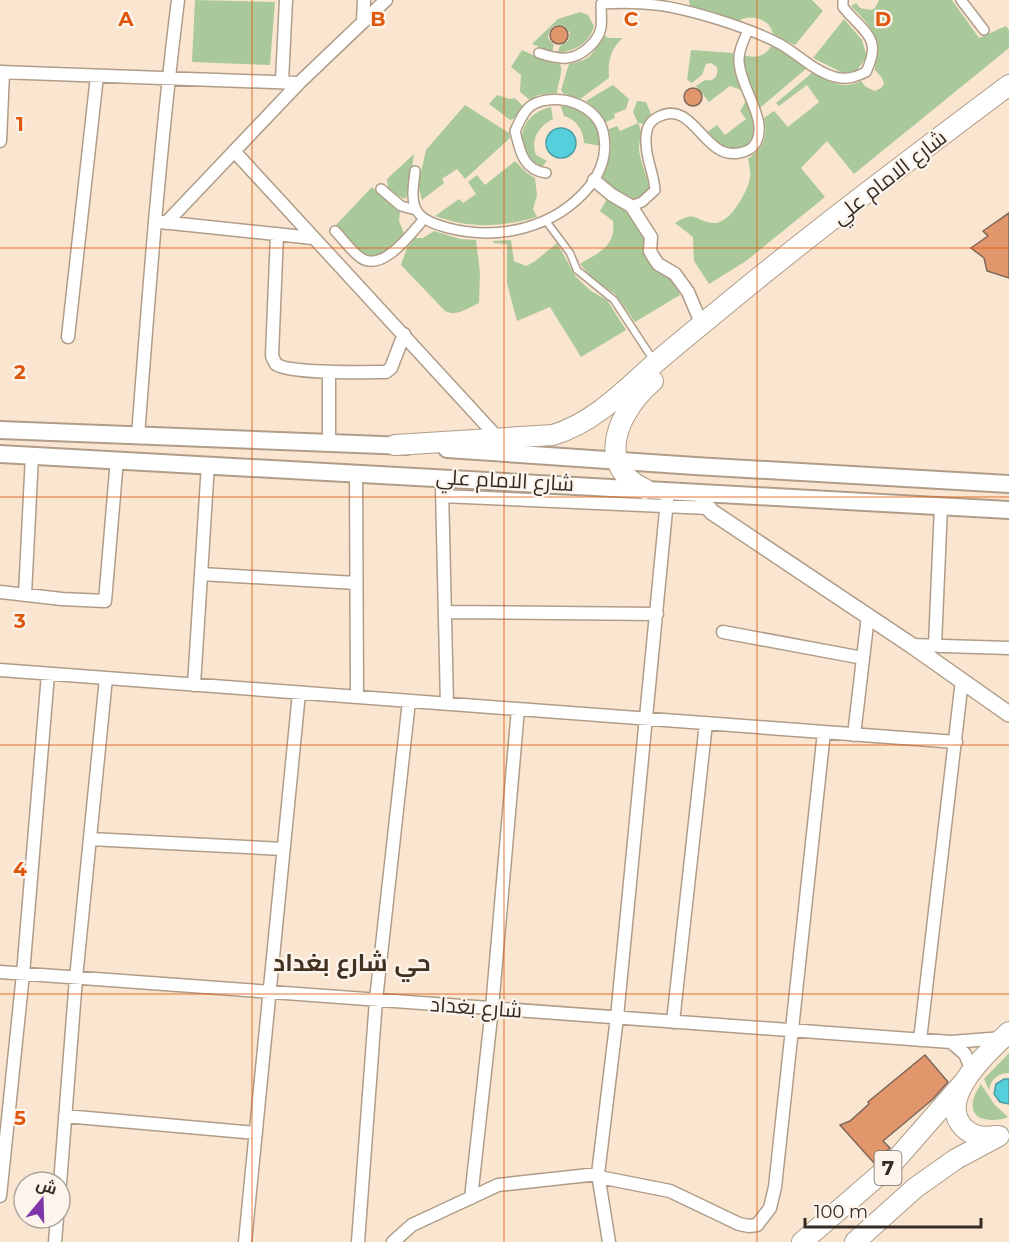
<svg xmlns="http://www.w3.org/2000/svg" width="1009" height="1242" viewBox="0 0 1009 1242" font-family="Montserrat,Cairo,sans-serif">
<style>
.green{fill:#a9c99b}
.water{fill:#55cfdc;stroke:#4b9ea5;stroke-width:1.5}
.building{fill:#e2966b;stroke:#7f675a;stroke-width:1.5}
.lines{fill:none;stroke-linecap:round;stroke-linejoin:round}
.service-casing{stroke:#af9d89;stroke-width:9}
.pedestrian-casing{stroke:#af9d89;stroke-width:12}
.minor-casing{stroke:#af9d89;stroke-width:15}
.tertiary-casing{stroke:#af9d89;stroke-width:18}
.secondary-casing{stroke:#af9d89;stroke-width:20}
.primary-casing{stroke:#af9d89;stroke-width:22}
.trunk-casing{stroke:#af9d89;stroke-width:22}
.service{stroke:#fff;stroke-width:6}
.pedestrian{stroke:#fff;stroke-width:9}
.minor{stroke:#fff;stroke-width:12}
.tertiary{stroke:#fff;stroke-width:15}
.secondary{stroke:#fff;stroke-width:16}
.primary{stroke:#fff;stroke-width:20}
.trunk{stroke:#fff;stroke-width:20}
.grid{fill:none;stroke:#df570d;stroke-width:1.5;stroke-opacity:0.55}
.labels{text-anchor:middle;dominant-baseline:central;stroke-width:4.5;stroke-linejoin:round;paint-order:stroke}
.shield{fill:#fdf5ed;stroke:#706860;stroke-width:1.5}
.shield-label{font-size:20px;font-weight:bold;fill:#342c24}
.street-label{font-size:21px;fill:#342c24;stroke:#fdf5ed}
.quarter-label{font-size:24px;font-weight:bold;fill:#403120;stroke:#fdf5ed}
.grid-label{font-size:20px;text-anchor:middle;font-weight:bold;fill:#df570d;stroke:#fdf5ed;stroke-width:4.5;stroke-linejoin:round;paint-order:stroke}
</style>
<rect width="100%" height="100%" fill="#fae6d0"/>
<path class="green" d="M195 0 275 2 270 65 192 62Z
M689 0H812L823 11 795 45 773 35C771 18 749 13 737 22L690 7Z
M879 0H952L979 38 1006 26 1009 30V48L854 174 827 141 801 168 825 197 746 261 709 284 694 261 693 237 675 223C698 209 694 222 714 223 730 224 748 191 750 178 751 172 749 164 748 159 764 147 768 137 764 118L774 111 788 127 819 102 807 85 779 106 776 103 813 72C830 82 841 90 861 81L866 87 875 91 881 88 884 84 882 78 875 70C875 63 877 57 878 51 879 33 863 18 851 6L856 3 860 8 871 10 875 8Z
M580 12 588 15 594 26C589 44 575 51 557 53L560 46 568 41 570 33 565 27C555 22 549 27 548 38L554 45 552 52 532 44 558 19Z
M844 19 862 40 867 57 856 71 843 73 813 58Z
M603 34 608 38H623C610 49 608 61 609 78L580 99 564 94 561 90 569 64C593 59 592 55 603 34Z
M772 45 808 67 760 108C750 92 744 74 744 55 756 59 766 56 772 45Z
M522 50 535 56 560 64C564 72 557 84 557 93L538 95 530 100 520 92 521 75 511 67Z
M691 50 733 53 734 70 741 90 730 86 709 102 696 86 705 80C714 82 719 76 717 67L711 63 706 64 702 75 692 83 687 80Z
M613 85 629 99 626 109 614 114 615 118 606 122 596 109 586 101Z
M497 95 510 99 515 98 524 107 516 118 510 120 489 104Z
M637 101 646 102 651 114 645 124 638 123C643 133 640 137 639 147 638 156 648 176 649 189L637 200 626 197 602 180 611 148 609 129 617 126 620 131 638 123 633 112Z
M746 101C750 110 754 118 755 128 755 147 735 154 720 145 715 142 711 137 707 132L717 125 725 135 746 119 740 111Z
M560 104C582 108 601 120 600 146L584 143C583 130 577 120 564 116Z
M465 105 509 133 510 138 465 179 457 169 442 179 444 183 422 200 418 185 426 150Z
M551 107 553 119C539 126 530 139 536 155L547 161 542 167C511 153 517 114 551 107Z
M414 154 408 194 405 199 393 194 388 189 387 179Z
M515 161 527 173 535 178 537 195 533 209 537 217C501 227 471 229 435 216L459 199 463 203 476 194 468 182 477 175 485 185Z
M372 187 400 212 399 221 404 233C396 247 382 260 365 256L335 226Z
M607 199 627 210 677 286 680 295 635 322 615 294 594 280 580 264C599 252 616 247 613 221L600 211Z
M434 231 460 239 476 240 480 273 479 303C468 308 457 317 445 311L401 265 407 248 415 238H423Z
M511 240 514 261 526 266 534 262 557 243 576 277 591 291 607 300 626 330 581 357 550 307 517 321 507 283V244L494 243 493 241Z
M1009 1053V1073C998 1073 991 1079 989 1090L984 1079Z
M981 1084 994 1104 1008 1117C996 1122 969 1123 973 1101 974 1095 978 1089 981 1084Z"/>
<path class="water" d="M546 143a15 15 0 1 1 30 0a15 15 0 1 1-30 0Z
M1004 1079H1009V1104L1000 1102 994 1094 996 1084Z"/>
<path class="building" d="M550 35a9 9 0 1 1 18 0a9 9 0 1 1-18 0Z
M684 97a9 9 0 1 1 18 0a9 9 0 1 1-18 0Z
M1009 213V278L987 271 984 258 971 248 988 236 983 231Z
M925 1055 948 1082 933 1099 883 1141 890 1148 874 1163 840 1125 850 1121 869 1104 868 1102Z"/>
<g class="lines">
<defs>
<path id="service" d="M546 221 570 253 577 270 614 300 654 361"/>
<path id="pedestrian" d="M961 0 984 30
M539 53C548 56 558 59 567 58 581 57 598 42 601 28 602 21 601 12 601 4 619 3 638 3 656 5 690 9 750 28 780 44 798 54 815 72 835 77 848 80 855 77 866 72 883 37 864 33 843 7V0
M415 171C414 183 410 200 417 211 423 221 438 225 448 228 499 241 555 228 589 187 601 172 607 156 604 137 601 105 558 91 532 105 524 110 519 122 515 131 520 151 523 170 546 173
M381 189 401 206 416 210
M631 206 642 202 655 190C654 173 645 157 646 140 646 130 648 122 658 117 694 98 703 160 739 153 745 152 752 149 755 144 770 121 740 89 739 61 738 51 744 40 748 30
M335 231C343 239 351 251 361 258 383 273 412 232 424 219"/>
<path id="minor" d="M363 22 364 0
M0 72 299 83 386 0
M282 81 286 0
M0 141 3 72
M234 151 498 438
M594 180 612 195 631 206 651 237 650 251 654 258 658 264 675 274 688 292 702 325
M161 222 313 238
M166 223 299 83
M277 234 272 356C272 357 276 364 276 364 288 374 368 372 386 372L391 368 404 334
M68 337 97 76
M138 436C149 290 160 145 178 0
M329 443V372
M356 472 357 697
M442 489 447 704
M442 496 708 508
M201 574 356 583
M0 592 62 599 105 601 117 459
M25 595 32 455
M446 612 657 614
M723 632 863 658
M911 645 1009 648
M935 645 941 506
M0 670 956 742
M194 685 208 464
M854 735 868 616
M90 839 283 849
M0 972 951 1042 1003 1038
M673 1022 706 723
M920 1040 962 680
M951 1042 965 1054 972 1071
M65 1116 256 1133
M599 1177 670 1191 739 1224 749 1226 757 1225 770 1208 775 1187 824 732
M60 1184 76 978 106 678
M0 1196 23 974 48 674
M471 1198 492 1008 518 709
M55 1242 57 1218
M245 1242 299 693
M358 1242 376 1000 409 701
M393 1242 412 1225 498 1185 598 1174
M609 1242 598 1174 617 1017 668 490"/>
<path id="tertiary" d="M701 493 704 503 712 512 911 645 1009 714"/>
<path id="secondary" d="M0 430 407 446
M447 449 695 466 1009 484
M0 454 1009 510"/>
<path id="primary" d="M395 445 553 435C593 423 623 392 653 365 676 345 700 326 724 306 816 230 913 157 1009 85
M645 489C592 465 620 409 653 381"/>
<path id="trunk" d="M997 1136C983 1138 973 1137 963 1127 936 1098 989 1051 1009 1032
M802 1242 893 1163 963 1083
M855 1242 915 1188 956 1159 999 1136"/>
</defs>
<use href="#service" class="service-casing"/>
<use href="#pedestrian" class="pedestrian-casing"/>
<use href="#minor" class="minor-casing"/>
<use href="#tertiary" class="tertiary-casing"/>
<use href="#secondary" class="secondary-casing"/>
<use href="#primary" class="primary-casing"/>
<use href="#trunk" class="trunk-casing"/>
<use href="#service" class="service"/>
<use href="#pedestrian" class="pedestrian"/>
<use href="#minor" class="minor"/>
<use href="#tertiary" class="tertiary"/>
<use href="#secondary" class="secondary"/>
<use href="#primary" class="primary"/>
<use href="#trunk" class="trunk"/>
</g>
<path class="grid" d="M252 0V1242M504 0V1242M757 0V1242M0 248H1009M0 497H1009M0 745H1009M0 994H1009"/>
<g class="labels">
<rect class="shield" x="874.5" y="1151" width="27" height="34" rx="4.5"/>
<g class="shield-label">
<text x="888" y="1168">7</text>
</g>
<g class="street-label">
<text transform="translate(889 177) rotate(-38)">شارع الامام علي</text>
<text transform="translate(505 480) rotate(3)">شارع الامام علي</text>
<text transform="translate(476 1007) rotate(4)">شارع بغداد</text>
</g>
<g class="quarter-label">
<text x="352" y="962">حي شارع بغداد</text>
</g>
</g>
<g class="grid-label">
<text x="126" y="26">A</text>
<text x="378" y="26">B</text>
<text x="631" y="26">C</text>
<text x="883" y="26">D</text>
<text x="20" y="131">1</text>
<text x="20" y="379">2</text>
<text x="20" y="628">3</text>
<text x="20" y="876">4</text>
<text x="20" y="1125">5</text>
</g>
<g transform="translate(42 1200) rotate(19)"><circle r="28" fill="#fdf5ed" stroke="#ada59d" stroke-width="1.5"/>
<path d="M0-4.5L10 22L0 15L-10 22Z" fill="#7f36a8"/>
<text y="-9" font-size="16" font-weight="bold" text-anchor="middle" fill="#342c24">ش</text>
</g>
<path d="M805 1218v9h176v-9" fill="none" stroke="#342c24" stroke-width="3"/>
<text x="814" y="1218" font-size="18" fill="#342c24" stroke="#fdf5ed" stroke-width="4.5" paint-order="stroke">100 m</text>
</svg>
